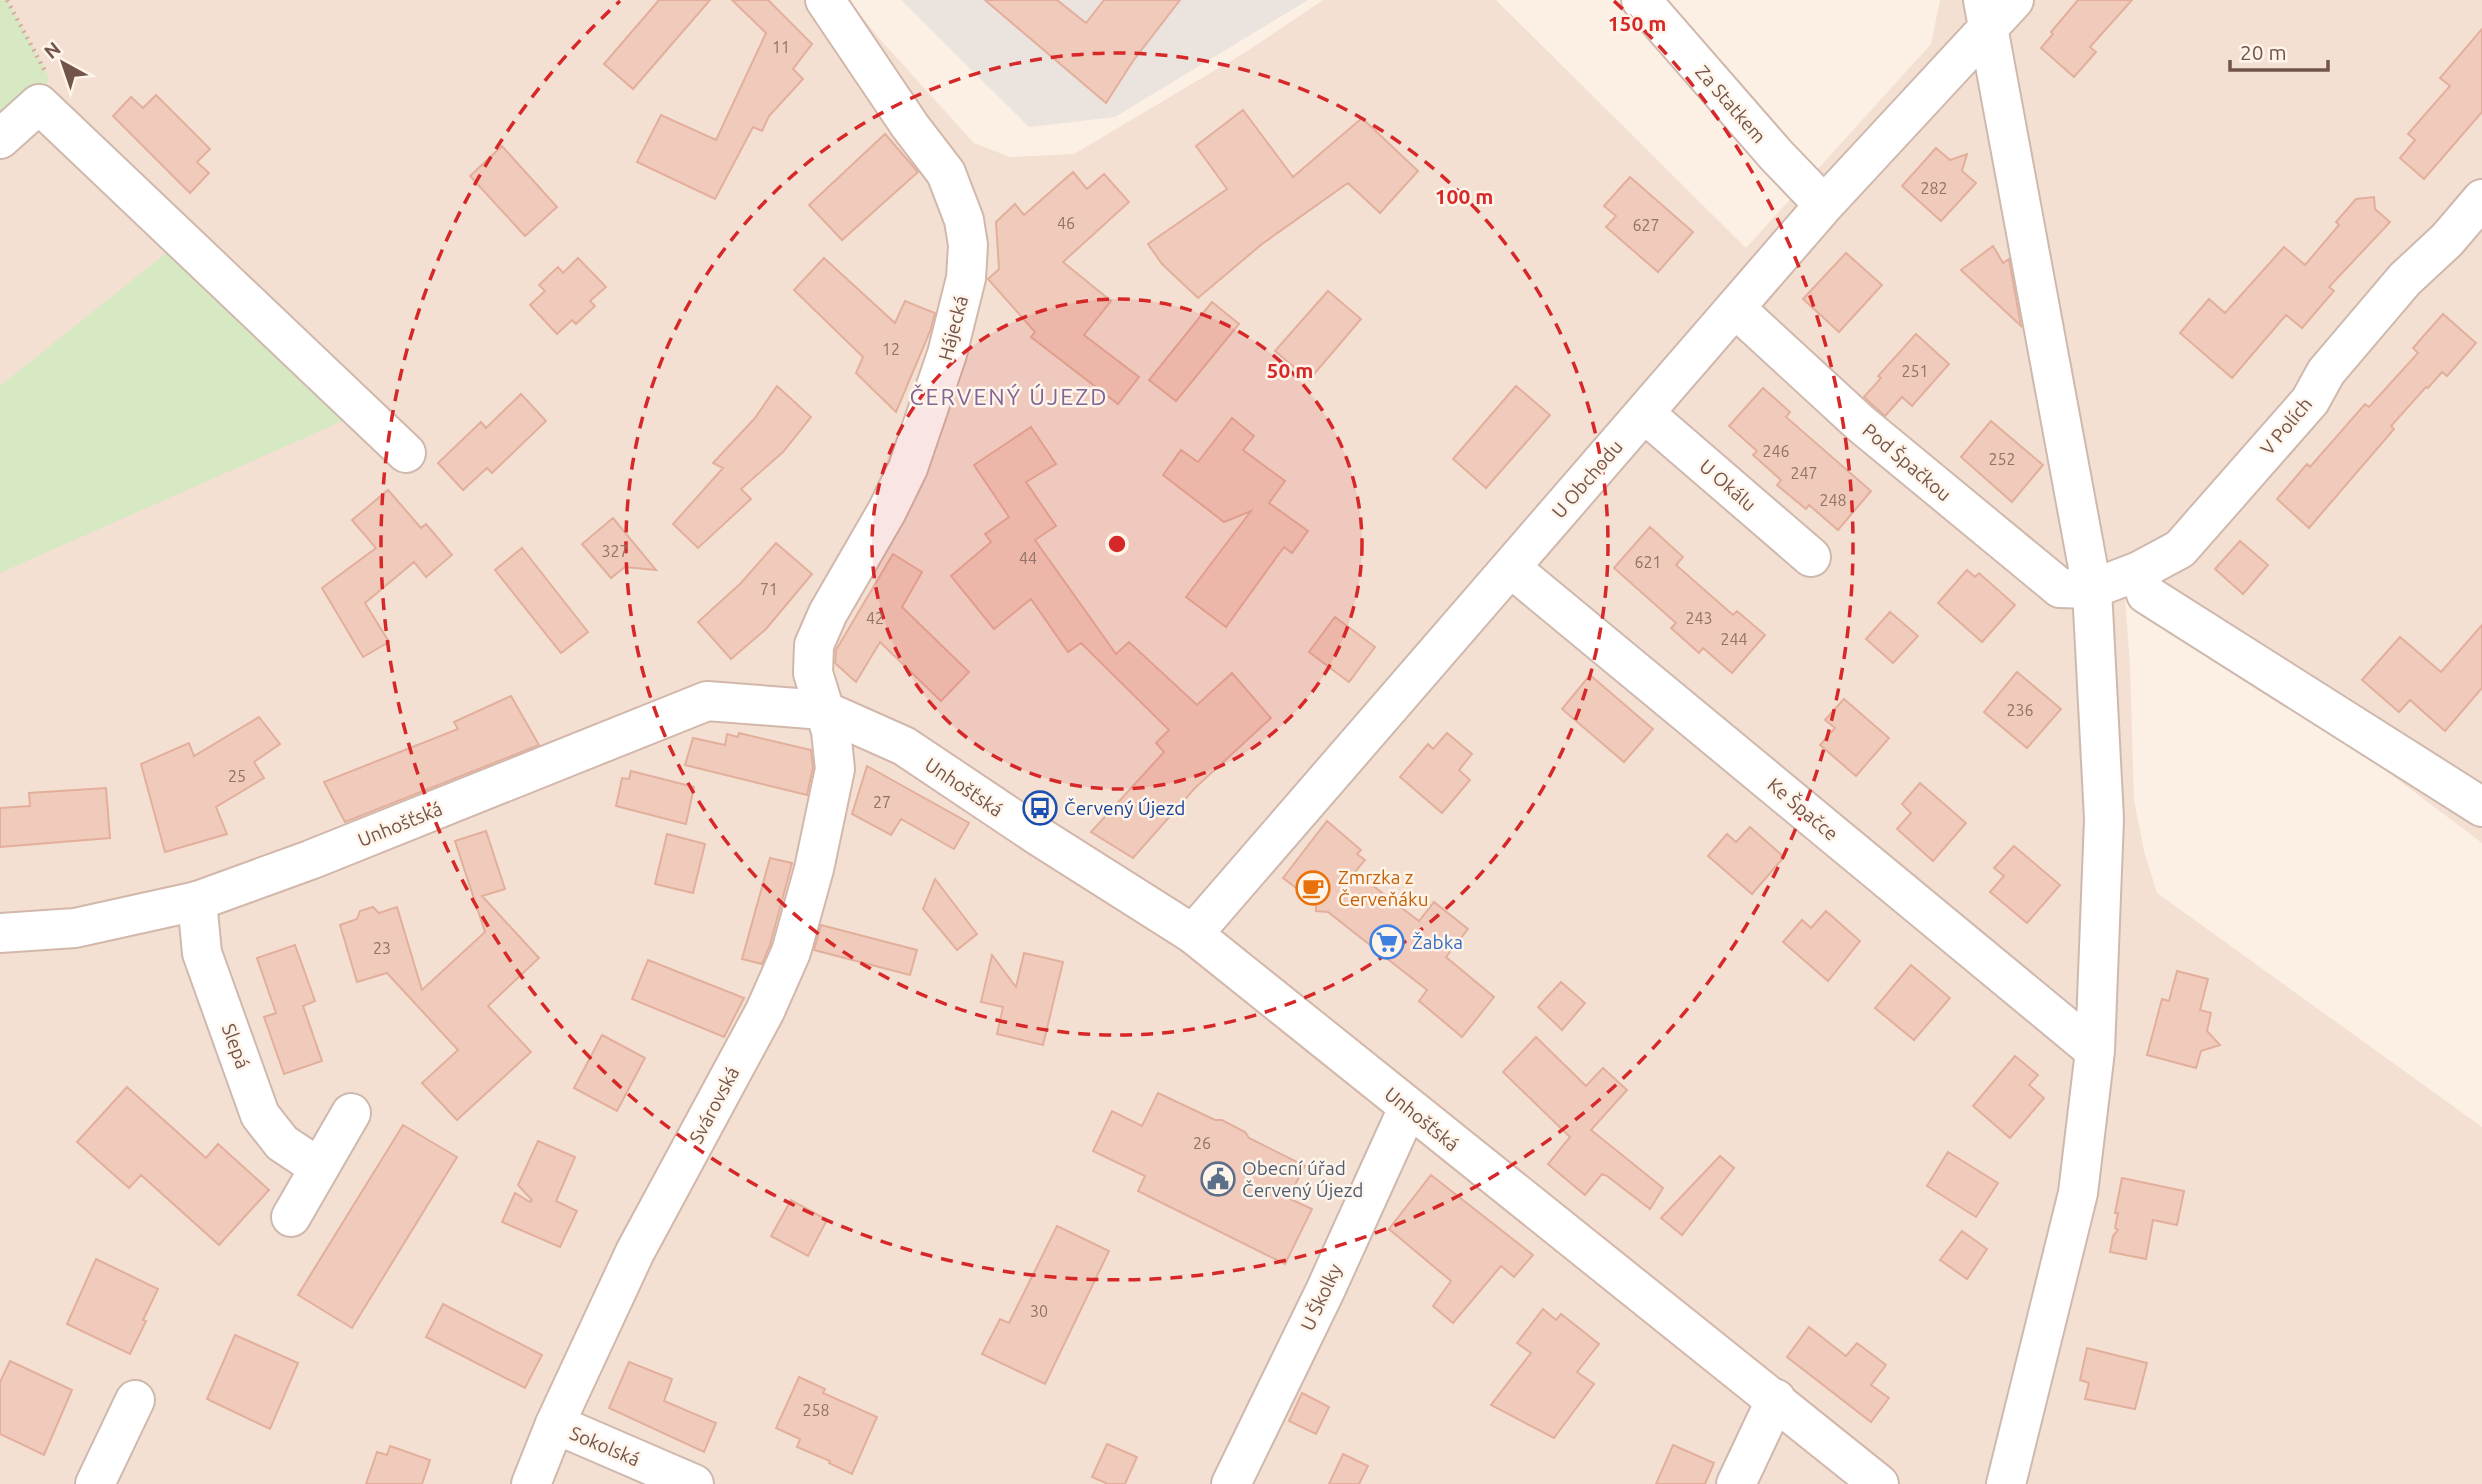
<svg xmlns="http://www.w3.org/2000/svg" width="2482" height="1484" viewBox="0 0 2482 1484" font-family="Ubuntu,sans-serif">
<style>
.residential{fill:#f3e0d2}
.industrial{fill:#ebe3de}
.green{fill:#d6e9c2}
.building{fill:#f0cabb;stroke:#e3af9c;stroke-width:2}
.lines{fill:none;stroke-linecap:round;stroke-linejoin:round}
.street-casing{stroke:#cfb8ad;stroke-width:42}
.secondary-casing{stroke:#d2b7aa;stroke-width:42}
.path{stroke:#d5ad9f;stroke-width:4.5;stroke-dasharray:2 5;stroke-linecap:butt}
.street{stroke:#fff;stroke-width:38}
.secondary{stroke:#fff;stroke-width:38}
.ring{fill:none;stroke:#d62828;stroke-width:3.5;stroke-dasharray:12 9}
.labels{text-anchor:middle;dominant-baseline:central;stroke-width:5;stroke-linejoin:round;paint-order:stroke}
.number-label{font-size:16px;fill:#927266}
.street-label{font-size:19px;fill:#73544a;stroke:#fff4e9}
.transit-label{font-size:19px;fill:#164399;stroke:#fff4e9;text-anchor:start}
.food-label{font-size:19px;fill:#c56008;stroke:#fff4e9;text-anchor:start}
.shop-label{font-size:19px;fill:#366cbe;stroke:#fff4e9;text-anchor:start}
.service-label{font-size:19px;fill:#4e5e75;stroke:#fff4e9;text-anchor:start}
.quarter-label{font-size:23px;letter-spacing:2px;fill:#806596;stroke:#fff4e9}
.centre{fill:#d62828;stroke:#fff4e9;stroke-width:3.5}
.ring-label{font-size:21px;text-anchor:middle;font-weight:bold;fill:#d62828;stroke:#fff4e9;stroke-width:5;stroke-linejoin:round;paint-order:stroke}
</style>
<rect width="100%" height="100%" fill="#fcefe3"/>
<path class="residential" d="M0 0H849L878 37 974 143 1010 157 1074 154 1249 50 1323 0H1496L1746 248 1931 44 1940 0H2482V843L2328 727 2125 599 2130 665 2134 800 2144 851 2157 893 2482 1127V1484H0Z"/>
<path class="industrial" d="M901 0H1308L1115 117 1029 127Z"/>
<path class="green" d="M0 0H7L49 78 39 104 0 139Z
M166 253 347 419 0 573V386Z"/>
<path class="building" d="M659 0H710L633 89 604 64Z
M732 0H768L812 44 793 69 803 79 769 116 762 131 753 127 715 199 637 162 661 115 716 140 766 33Z
M985 0H1057L1086 23 1104 0H1180L1133 61 1106 103Z
M2078 0H2132L2090 47 2096 52 2074 77 2041 48 2053 34 2051 32Z
M2482 29V112L2424 179 2400 158 2415 140 2408 134 2450 86 2440 78Z
M156 95 210 149 197 162 209 173 190 193 113 116 131 97 143 108Z
M1243 110 1293 177 1362 118 1418 171 1380 213 1348 183 1262 244 1198 298 1162 264 1148 244 1227 189 1196 146Z
M885 134 918 172 842 240 809 205Z
M502 146 557 207 525 236 470 176Z
M1936 148 1950 160 1967 154 1962 171 1976 183 1941 221 1902 186Z
M1073 172 1087 189 1104 174 1129 202 1063 262 1111 301 1084 335 1139 377 1118 404 1031 337 1035 332 988 279 999 269 996 222 1015 204 1024 215Z
M1630 177 1693 232 1658 272 1606 227 1616 216 1604 206Z
M2374 197 2375 209 2390 222 2329 287 2334 291 2302 328 2286 315 2232 378 2180 333 2209 299 2225 313 2284 247 2305 265 2339 225 2336 222 2356 199Z
M1993 246 2003 263 2009 259 2021 326 1961 270Z
M1846 253 1882 285 1839 332 1803 299Z
M578 258 606 287 590 301 595 306 576 324 572 320 557 334 530 305 545 291 539 285 558 267 563 273Z
M824 258 895 323 905 301 935 313 931 329 896 412 856 373 863 357 794 290Z
M1328 291 1361 319 1309 380 1275 351Z
M1212 302 1239 324 1176 401 1149 380Z
M2443 314 2476 343 2447 376 2442 372 2428 388 2426 387 2391 426 2394 429 2309 528 2277 499 2307 464 2310 467 2365 404 2369 407 2418 353 2413 348Z
M1916 334 1949 364 1912 406 1902 397 1885 416 1864 397 1881 378 1878 376Z
M777 386 811 417 783 452 741 489 751 499 698 548 673 524 723 468 713 463 755 418Z
M1516 386 1550 415 1486 488 1453 459Z
M1763 388 1790 412 1786 417 1871 491 1838 530 1809 505 1806 509 1777 485 1781 480 1753 455 1757 451 1729 426Z
M521 394 546 421 492 473 487 468 463 490 438 463 481 422 486 428Z
M1232 418 1254 436 1243 450 1285 481 1269 503 1308 531 1292 553 1284 547 1226 627 1186 597 1251 511 1224 522 1163 475 1181 450 1198 462Z
M1991 421 2043 465 2012 502 1961 457Z
M1031 427 1056 464 1026 482 1056 526 1035 540 1116 654 1129 642 1197 705 1232 673 1271 718 1195 788 1133 858 1091 832 1164 752 1156 743 1169 730 1081 643 1068 652 1031 599 994 629 951 576 991 542 985 534 1009 517 974 465Z
M388 490 421 528 426 524 452 555 426 577 414 562 365 603 389 642 363 657 322 588 376 548 352 520Z
M613 518 656 570 625 567 611 578 582 544Z
M1650 527 1683 557 1676 565 1733 615 1737 611 1765 635 1732 673 1703 648 1699 653 1671 628 1676 623 1614 568Z
M2240 541 2268 565 2243 594 2215 569Z
M776 543 812 574 766 629 731 659 698 622 741 583Z
M522 548 588 632 561 653 495 570Z
M893 554 922 572 902 607 969 672 941 701 880 642 856 682 835 663 836 650Z
M1967 570 1975 577 1979 573 2015 605 1982 642 1938 603Z
M1890 612 1918 636 1893 663 1866 639Z
M1335 617 1375 647 1349 682 1309 652Z
M2482 625V688L2445 731 2410 700 2399 712 2362 680 2400 637 2441 672Z
M2017 672 2061 709 2027 748 1984 712Z
M1590 675 1653 729 1624 762 1562 709Z
M511 696 539 745 345 822 324 782 458 729 454 722Z
M1844 699 1889 738 1856 776 1820 745 1835 728 1825 720Z
M259 717 280 744 254 762 264 778 216 807 227 834 165 852 141 764 189 743 194 756Z
M739 733 811 750 813 768 807 795 685 765 693 738 725 745 727 734 738 737Z
M1447 733 1472 754 1459 770 1470 780 1442 813 1400 777 1428 744 1433 749Z
M867 766 969 823 954 849 901 819 891 835 852 814Z
M631 771 694 787 686 824 616 806 622 778 629 779Z
M1920 783 1966 823 1933 861 1897 829 1911 813 1902 804Z
M106 788 110 838 0 847V808L30 806 29 793Z
M1327 821 1361 850 1357 854 1365 860 1355 872 1419 921 1434 902 1468 929 1446 957 1494 997 1462 1037 1419 1001 1427 990 1328 912 1316 911V903L1283 878Z
M1750 827 1784 857 1752 894 1708 856 1727 834 1736 842Z
M486 831 505 889 482 896 539 958 488 1006 531 1052 457 1120 422 1083 458 1050 387 973 357 982 340 925 357 919 360 911 373 907 379 913 397 907 422 990 485 932 455 841Z
M667 834 705 844 693 893 655 884Z
M2014 846 2060 885 2027 923 1990 892 2004 876 1994 868Z
M770 858 792 863 770 945 762 964 742 959Z
M935 879 977 934 957 950 923 909Z
M1826 911 1860 941 1828 981 1783 942 1802 920 1811 928Z
M821 925 917 950 910 975 814 950Z
M295 945 315 1001 303 1006 322 1061 284 1074 264 1017 276 1013 257 958Z
M1024 953 1063 962 1043 1045 997 1034 1003 1007 981 1002 992 955 1016 987Z
M648 960 744 998 724 1037 632 999Z
M1911 965 1950 998 1914 1040 1875 1008Z
M2177 971 2208 979 2200 1010 2211 1013 2207 1031 2220 1045 2201 1051 2196 1068 2147 1055 2162 999 2169 1001Z
M1561 982 1585 1003 1562 1030 1538 1007Z
M602 1035 645 1058 617 1111 574 1088Z
M1536 1037 1586 1086 1603 1068 1627 1090 1591 1130 1663 1188 1650 1209 1607 1176 1602 1174 1585 1195 1548 1164 1570 1137 1503 1072Z
M2015 1056 2038 1075 2029 1085 2044 1098 2010 1138 1973 1106Z
M127 1087 206 1158 218 1144 269 1190 219 1245 141 1175 129 1188 77 1142Z
M1158 1093 1215 1120H1222L1245 1132 1249 1138 1305 1166 1288 1198 1312 1209 1285 1264 1138 1191 1145 1176 1093 1151 1112 1111 1142 1126Z
M403 1125 457 1157 352 1328 298 1295Z
M538 1141 575 1157 556 1201 577 1211 560 1247 502 1222 515 1193 530 1202 532 1200 518 1185Z
M1948 1152 1998 1183 1976 1217 1927 1186Z
M1720 1156 1734 1168 1682 1235 1661 1218Z
M1431 1175 1533 1255 1514 1277 1501 1266 1453 1323 1433 1306 1451 1281 1389 1229Z
M2122 1178 2184 1191 2177 1225 2153 1220 2146 1259 2110 1252 2113 1236 2118 1230 2115 1228 2118 1213H2115Z
M791 1200 827 1220 808 1256 771 1236Z
M1057 1226 1109 1251 1045 1384 982 1354 1000 1319 1009 1323Z
M1962 1231 1987 1249 1967 1279 1940 1260Z
M96 1259 158 1289 143 1320 146 1321 130 1354 67 1324Z
M443 1304 542 1355 525 1388 426 1337Z
M1543 1309 1556 1320 1561 1314 1599 1344 1577 1372 1594 1384 1554 1438 1491 1405 1531 1353 1517 1343Z
M1809 1327 1846 1356 1857 1343 1886 1365 1871 1385 1889 1398 1871 1422 1787 1357Z
M235 1335 298 1363 270 1429 207 1399Z
M2087 1348 2147 1363 2135 1409 2085 1399 2089 1383 2080 1380Z
M10 1361 72 1390 44 1455 0 1434V1382Z
M629 1362 672 1379 664 1401 716 1423 704 1452 609 1408Z
M799 1377 825 1389 823 1393 877 1417 852 1474 829 1463 830 1461 797 1447 800 1439 776 1428Z
M1302 1393 1329 1407 1316 1434 1289 1421Z
M1107 1444 1137 1457 1125 1484H1108L1092 1477Z
M1673 1445 1714 1463 1705 1484H1656Z
M390 1446 430 1460 422 1484H366L377 1452 387 1455Z
M1343 1454 1368 1466 1359 1484H1329Z"/>
<g class="lines">
<defs>
<path id="street" d="M1641 0 1776 155 1824 205
M1983 0 2092 589 2104 819 2095 1051 2078 1193 2006 1484
M0 139 39 104 406 453
M1735 308 1860 423 2060 588 2092 589 2139 571 2180 549 2310 401 2326 372 2405 279 2447 240 2482 199
M1644 413 1811 557
M1511 568 2095 1051
M2139 571 2146 594 2482 807
M197 901 202 953 260 1115 282 1143 318 1167
M1193 934 1824 205 2014 0
M291 1217 351 1113
M555 1424 694 1484
M95 1484 135 1400
M1231 1484 1325 1291 1408 1108
M1736 1484 1776 1399"/>
<path id="secondary" d="M0 933 75 928 197 901 310 860 707 701 823 710 904 746 1040 837 1193 934 1879 1484
M531 1484 555 1424 635 1252 765 1011 791 952 814 869 835 769 831 731 813 673 814 645 828 613 887 511 908 468 947 354 966 278 968 245 964 220 946 173 910 126 825 0"/>
</defs>
<use href="#street" class="street-casing"/>
<use href="#secondary" class="secondary-casing"/>
<path class="path" d="M7 0 45 71"/>
<use href="#street" class="street"/>
<use href="#secondary" class="secondary"/>
</g>
<circle cx="1117" cy="544" r="245" fill="#d62828" fill-opacity=".12"/>
<g class="ring">
<circle cx="1117" cy="544" r="245"/>
<circle cx="1117" cy="544" r="491"/>
<path d="M1614 1A736 736 0 1 1 620 1"/>
</g>
<defs>
<symbol id="bus-ring" viewBox="-11 -11 22 22"><circle r="9.5" fill="#fff4e9" stroke="#1a4fb4" stroke-width="1.5"/><path d="M-5-6H5V4H4V6H2V4H-2V6H-4V4H-5ZM-3.5-4V0h7V-4ZM-3.5 1.2v1.5H-2V1.2ZM2 1.2v1.5H3.5V1.2Z" fill="#1a4fb4"/></symbol>
<symbol id="cafe-ring" viewBox="-11 -11 22 22"><circle r="9.5" fill="#fff4e9" stroke="#e8710a" stroke-width="1.5"/><path d="M-5.5-4.5H6V0H3Q3 3.5 0 3.5H-2.5Q-5.5 3.5-5.5 0ZM3-3.2v2h1.7v-2ZM-6 4.5H4V6H-6Z" fill="#e8710a"/></symbol>
<symbol id="supermarket-ring" viewBox="-11 -11 22 22"><circle r="9.5" fill="#fff4e9" stroke="#3f7fe0" stroke-width="1.5"/><path d="M-6-5.5h2.5l.6 2H6L4.5 2H-2.5L-4.4-4H-6ZM-1.5 3.2a1.3 1.3 0 1 0 .1 0ZM3 3.2a1.3 1.3 0 1 0 .1 0Z" fill="#3f7fe0"/></symbol>
<symbol id="civic-ring" viewBox="-11 -11 22 22"><circle r="9.5" fill="#fff4e9" stroke="#5c6f8a" stroke-width="1.5"/><path d="M-.6-6.5H3V-4.5H.6V-3L4-1V1h2V6H-6V1h2V-1L-.6-3ZM-1.2 2.5V6h2.4V2.5Z" fill="#5c6f8a"/></symbol>
</defs>
<g fill-rule="evenodd">
<use href="#bus-ring" x="1021" y="789" width="38" height="38"/>
<use href="#cafe-ring" x="1294" y="869" width="38" height="38"/>
<use href="#supermarket-ring" x="1368" y="923" width="38" height="38"/>
<use href="#civic-ring" x="1199" y="1160" width="38" height="38"/>
</g>
<g class="labels">
<g class="number-label">
<text x="781" y="47">11</text>
<text x="1934" y="188">282</text>
<text x="1066" y="223">46</text>
<text x="1646" y="225">627</text>
<text x="891" y="349">12</text>
<text x="1915" y="371">251</text>
<text x="1776" y="451">246</text>
<text x="2002" y="459">252</text>
<text x="1804" y="473">247</text>
<text x="1833" y="500">248</text>
<text x="615" y="551">327</text>
<text x="1028" y="558">44</text>
<text x="1648" y="562">621</text>
<text x="769" y="589">71</text>
<text x="875" y="618">42</text>
<text x="1699" y="618">243</text>
<text x="1734" y="639">244</text>
<text x="2020" y="710">236</text>
<text x="237" y="776">25</text>
<text x="882" y="802">27</text>
<text x="382" y="948">23</text>
<text x="1202" y="1143">26</text>
<text x="1039" y="1311">30</text>
<text x="816" y="1410">258</text>
</g>
<g class="street-label">
<text transform="translate(1731 104) rotate(49)">Za Statkem</text>
<text transform="translate(953 328) rotate(-75)">Hájecká</text>
<text transform="translate(2286 426) rotate(-50)">V Polích</text>
<text transform="translate(1907 462) rotate(40)">Pod Špačkou</text>
<text transform="translate(1587 479) rotate(-49)">U Obchodu</text>
<text transform="translate(1728 485) rotate(41)">U Okálu</text>
<text transform="translate(964 787) rotate(34)">Unhošťská</text>
<text transform="translate(1803 809) rotate(40)">Ke Špačce</text>
<text transform="translate(400 824) rotate(-22)">Unhošťská</text>
<text transform="translate(236 1046) rotate(70)">Slepá</text>
<text transform="translate(714 1105) rotate(-62)">Svárovská</text>
<text transform="translate(1422 1119) rotate(39)">Unhošťská</text>
<text transform="translate(1321 1297) rotate(-65)">U Školky</text>
<text transform="translate(605 1446) rotate(23)">Sokolská</text>
</g>
<g class="transit-label">
<text x="1064" y="808">Červený Újezd</text>
</g>
<g class="food-label">
<text x="1338" y="877">Zmrzka z<tspan x="1338" dy="22">Červeňáku</tspan></text>
</g>
<g class="shop-label">
<text x="1412" y="942">Žabka</text>
</g>
<g class="service-label">
<text x="1242" y="1168">Obecní úřad<tspan x="1242" dy="22">Červený Újezd</tspan></text>
</g>
<g class="quarter-label">
<text x="1009" y="396">ČERVENÝ ÚJEZD</text>
</g>
</g>
<circle cx="1117" cy="544" r="10" class="centre"/>
<g class="ring-label">
<text x="1637" y="31">150 m</text>
<text x="1464" y="204">100 m</text>
<text x="1290" y="378">50 m</text>
</g>
<g transform="translate(63 63) rotate(320)" stroke="#fff4e9" stroke-width="5" paint-order="stroke">
<path d="M0-5L12 26L0 18L-12 26Z" fill="#73544a"/>
<text y="-10" font-size="19" font-weight="bold" text-anchor="middle" fill="#73544a">N</text>
</g>
<path d="M2230 60v10h98v-10" fill="none" stroke="#73544a" stroke-width="3.5"/>
<text x="2240" y="60" font-size="21" fill="#73544a" stroke="#fff4e9" stroke-width="5" paint-order="stroke">20 m</text>
</svg>
